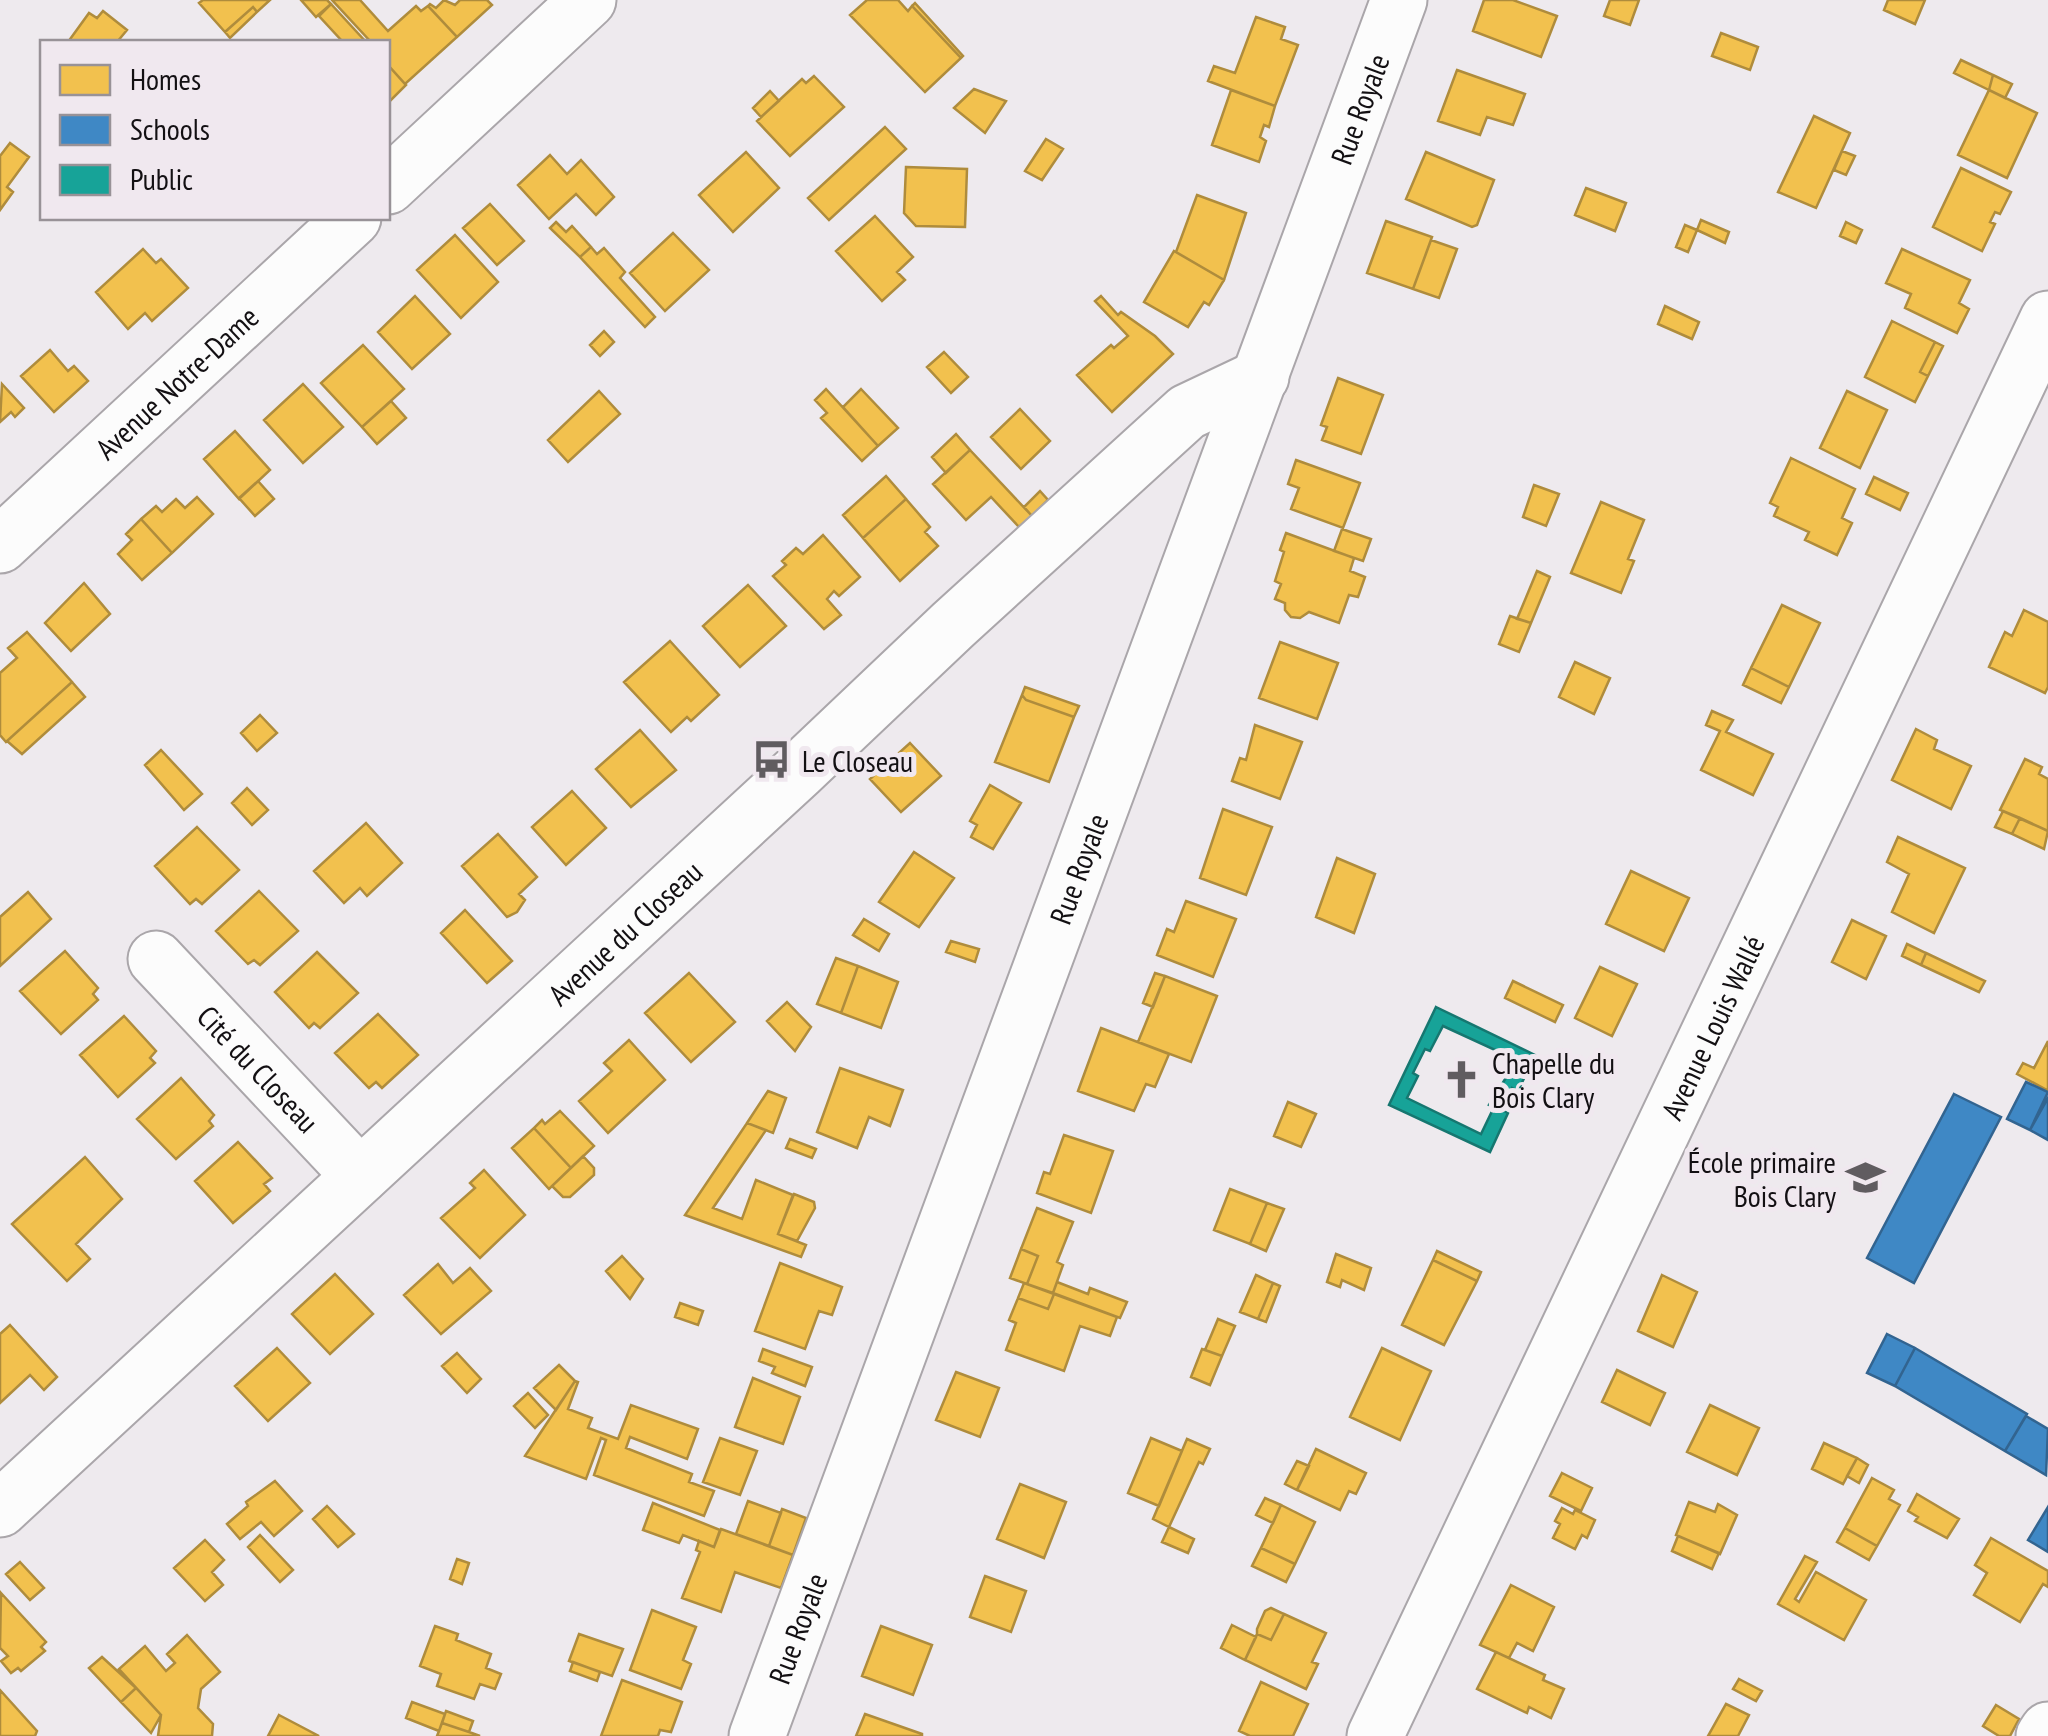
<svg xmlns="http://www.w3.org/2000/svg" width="2048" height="1736" viewBox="0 0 2048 1736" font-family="'PT Sans Narrow',sans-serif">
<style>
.homes{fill:#f2c14e;stroke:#af8c3c;stroke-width:2.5}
.schools{fill:#3f88c5;stroke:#326490;stroke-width:2.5}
.public{fill:#17a398;stroke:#167770;stroke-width:2.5;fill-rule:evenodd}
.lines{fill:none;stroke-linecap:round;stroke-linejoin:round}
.minor-casing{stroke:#aaa6aa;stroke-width:59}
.minor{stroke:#fcfcfc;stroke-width:55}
.labels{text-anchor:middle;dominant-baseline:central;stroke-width:10;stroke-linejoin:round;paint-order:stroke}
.street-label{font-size:30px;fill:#131013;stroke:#f0e8ef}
.poi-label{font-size:30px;fill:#131013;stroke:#f0e8ef;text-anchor:start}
</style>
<rect width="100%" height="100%" fill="#eeeaee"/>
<path class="homes" d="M203 0H270L257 12 253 7 225 32 199 3Z
M301 0H327L331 4 316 17Z
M332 0H360L388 31 416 6 421 11 428 6 457 37 405 84 388 65V42H371Z
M444 0 455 5 460 0H487L492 5 457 37 428 6 430 4 436 8Z
M867 0H898L908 11 912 6 961 58 925 92 850 15Z
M1484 0H1513L1557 16 1541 57 1473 31Z
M1610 0H1639L1630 25 1604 16Z
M1888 0H1925L1915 24 1884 10Z
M915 3 963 56 961 58 912 6Z
M331 4 366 42H343L319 16Z
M253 7 257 12 230 38 225 32Z
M103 11 127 30 117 42H68L89 13 97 18Z
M1256 17 1285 27 1281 39 1298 45 1275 106 1208 81 1214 66 1235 73Z
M1721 33 1758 47 1750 70 1712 56Z
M1961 60 1993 75 1989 90 1954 73Z
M388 65 406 85 388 103Z
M1457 70 1525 94 1513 125 1487 117 1480 135 1438 121Z
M1993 75 2012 84 2005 98 1989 90Z
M814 76 844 107 790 156 757 121 802 79 806 83Z
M974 89 1006 101 985 133 954 108Z
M1231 90 1275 106 1269 127 1264 125 1260 137 1266 141 1259 162 1212 145Z
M1989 90 2037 113 2007 178 1958 155Z
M770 91 779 101 761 117 753 108Z
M1814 116 1850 133 1816 208 1778 192Z
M885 127 906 149 829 220 808 198Z
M1046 139 1063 149 1042 180 1025 171Z
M10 143 29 157 7 187 13 192 0 210V156Z
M1842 151 1855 156 1846 175 1834 170Z
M746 152 779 188 733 232 699 195Z
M1426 152 1494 180 1477 225 1472 227 1406 199Z
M550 155 567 174 581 160 614 197 596 215 576 194 549 219 518 185Z
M906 167 967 169 965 227 916 226 904 213Z
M1961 168 2011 192 2000 214 1995 212 1990 222 1995 224 1982 251 1933 227Z
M1586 188 1626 203 1615 231 1575 215Z
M1197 195 1246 213 1224 280 1176 252Z
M490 204 524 241 497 265 463 228Z
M875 216 913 257 897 272 905 280 882 301 836 251Z
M1701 220 1729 232 1725 243 1697 230Z
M1386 221 1432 237 1413 289 1367 273Z
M556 222 566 232 572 226 591 247 580 257 550 228Z
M1846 222 1862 230 1856 243 1840 236Z
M1685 225 1697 230 1688 252 1676 247Z
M673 233 709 270 665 311 630 273Z
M455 235 498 282 461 318 417 270Z
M1431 240 1457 249 1439 298 1413 289Z
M591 247 597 254 604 248 625 272 620 278 655 317 645 327 580 257Z
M143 249 156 263 161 259 188 288 152 321 145 313 128 329 96 292Z
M1902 249 1970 280 1959 303 1969 309 1957 333 1905 308 1911 294 1886 283Z
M1174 251 1224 280 1209 305 1204 302 1188 327 1144 302Z
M415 296 450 334 412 369 378 332Z
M1101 296 1118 315 1121 312 1155 336 1173 354 1112 412 1077 375 1111 345 1114 348 1128 336 1095 301Z
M1665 306 1699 322 1692 339 1658 324Z
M1892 321 1935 342 1920 372 1928 376 1915 402 1865 377Z
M604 331 614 342 600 356 590 345Z
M1935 342 1943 346 1928 376 1920 372Z
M363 345 404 389 362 427 321 383Z
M50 350 68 371 74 366 88 381 54 412 21 376Z
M944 352 968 377 951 393 927 367Z
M1338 378 1383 395 1361 454 1322 440 1327 427 1321 425Z
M2 384 24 408 15 417 11 412 0 422Z
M303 384 343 427 303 463 264 420Z
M826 389 878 446 862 461 821 418 827 413 815 400Z
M861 389 898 428 878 446 843 407Z
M599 391 620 414 568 462 548 440Z
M1847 391 1887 410 1860 468 1820 448Z
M391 401 406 418 377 444 362 427Z
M1020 409 1050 441 1021 469 991 437Z
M235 431 270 470 239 499 204 459Z
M956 434 970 450 946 473 932 457Z
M970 450 1032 516 1019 527 991 497 966 520 933 484Z
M1791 458 1855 489 1842 518 1852 523 1837 555 1805 540 1809 532 1774 516 1778 507 1770 503Z
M1296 460 1360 483 1343 528 1291 509 1299 488 1288 484Z
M886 476 906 499 863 538 843 515Z
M1874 477 1908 493 1900 510 1866 494Z
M258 481 274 499 255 516 239 498Z
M1534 485 1559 494 1546 526 1523 517Z
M1040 491 1048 500 1032 516 1024 507Z
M197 497 213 514 172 553 141 519 156 506 162 512 176 499 185 508Z
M906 499 930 527 925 532 938 546 900 581 863 538Z
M1601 502 1644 520 1628 559 1634 561 1621 593 1571 573Z
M141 519 172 553 142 580 118 554 132 540 126 534Z
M1342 529 1371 539 1363 561 1334 551Z
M1286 533 1354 558 1350 571 1365 577 1358 597 1349 595 1339 623 1309 612 1300 618 1291 617 1285 610V603L1275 599 1281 584 1275 581 1284 552 1280 550Z
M823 535 860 577 839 596 834 591 827 599 841 615 824 629 773 576 786 565 782 561 796 548 803 554Z
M1537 571 1550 577 1531 623 1517 619Z
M84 583 110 614 71 651 45 623Z
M748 585 786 626 740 667 703 626Z
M1782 605 1820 623 1789 687 1751 668Z
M2024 610 2048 622V687L2045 693 1989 667 2005 632 2012 636Z
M1510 616 1531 623 1519 652 1499 644Z
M27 632 72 682 6 742 0 735V673L17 658 8 648Z
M670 641 719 695 691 721 687 717 671 732 624 682Z
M1280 642 1338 663 1317 719 1259 698Z
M1575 662 1610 678 1594 714 1559 697Z
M1751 668 1789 687 1781 703 1743 685Z
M72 682 85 697 22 754 7 741Z
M1025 687 1079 706 1074 717 1026 700 1022 695Z
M1022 695 1026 700 1074 717 1049 782 995 762Z
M1712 711 1733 720 1726 732 1773 754 1753 795 1701 770 1720 731 1706 725Z
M260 715 277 733 257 751 241 733Z
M1255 725 1302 742 1280 799 1232 781 1240 758 1246 760Z
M1916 729 1937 740 1934 749 1971 766 1951 809 1892 780Z
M640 730 676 770 631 807 596 769Z
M910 743 941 776 901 812 870 779Z
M161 750 202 794 184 810 145 765Z
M2025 759 2042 767 2039 774 2048 779V831L2000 810Z
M990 785 1021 803 993 849 971 837 977 825 970 821Z
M247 788 268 810 252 825 232 803Z
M572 791 606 828 566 865 532 827Z
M1223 809 1272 827 1246 895 1200 878Z
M2003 811 2020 818 2012 834 1995 827Z
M2020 818 2048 831 2044 849 2012 834Z
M366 823 402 863 367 896 360 888 344 903 314 871Z
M197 827 239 870 202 904 196 899 190 904 155 866Z
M498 834 537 877 519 894 525 900 517 912 507 917 462 866Z
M1898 837 1965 868 1934 933 1892 912 1909 874 1887 862Z
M914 852 954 878 919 927 879 902Z
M1337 858 1375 874 1354 933 1316 917Z
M1631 871 1689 898 1664 951 1606 924Z
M259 891 298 931 260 965 254 960 248 964 216 931Z
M28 892 51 919 0 966V917Z
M1186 901 1236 919 1213 977 1157 955 1167 929 1174 932Z
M465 910 512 961 487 983 441 933Z
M864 919 889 934 879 951 853 935Z
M1852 920 1886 936 1866 979 1832 962Z
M951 941 979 949 975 962 946 952Z
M1907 944 1926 953 1921 965 1902 956Z
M65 951 98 988 93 994 98 1000 61 1034 20 991Z
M317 952 358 993 320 1028 314 1023 309 1028 275 992Z
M1926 953 1985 981 1979 992 1921 965Z
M836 958 858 966 841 1013 817 1004Z
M858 966 898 982 881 1028 841 1013Z
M1600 967 1637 984 1612 1036 1575 1018Z
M689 973 735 1022 691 1062 645 1013Z
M1155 973 1165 976 1153 1007 1143 1003Z
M1165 976 1217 996 1191 1062 1138 1042Z
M1513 981 1563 1005 1555 1022 1505 998Z
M787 1002 811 1027 795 1051 767 1021Z
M378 1014 418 1055 382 1088 376 1082 369 1088 335 1053Z
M124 1016 156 1051 150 1058 155 1063 118 1097 80 1055Z
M1101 1028 1169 1054 1155 1087 1146 1084 1134 1111 1078 1091Z
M629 1040 665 1080 608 1133 579 1101 612 1071 604 1063Z
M2048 1041V1088L2047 1090 2017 1074 2023 1063 2034 1068Z
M840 1068 903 1090 890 1126 869 1117 857 1148 817 1132Z
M181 1078 214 1115 209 1121 213 1126 176 1159 137 1119Z
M768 1091 786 1098 773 1133 747 1123Z
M1288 1102 1316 1114 1301 1147 1274 1136Z
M560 1111 594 1146 571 1168 534 1128 542 1120 545 1124Z
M747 1123 766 1130 713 1208 742 1219 756 1180 793 1195 778 1234 806 1245 801 1257 685 1215Z
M534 1128 571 1168 549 1189 512 1148Z
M1064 1135 1113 1151 1091 1213 1037 1193 1044 1172 1050 1174Z
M790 1139 816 1149 812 1158 786 1148Z
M238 1142 272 1178 264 1184 270 1191 233 1223 195 1181Z
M583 1156 594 1168V1175L570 1197H563L552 1186Z
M85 1157 122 1199 76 1244 90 1259 67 1281 12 1224Z
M484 1170 525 1215 480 1258 441 1218 475 1188 470 1183Z
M1230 1189 1267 1203 1250 1244 1214 1230Z
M794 1194 814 1202 815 1208 797 1241 778 1234Z
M1267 1203 1284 1209 1266 1251 1250 1244Z
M1037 1208 1073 1222 1057 1262 1063 1265 1053 1293 1027 1284 1038 1256 1021 1249Z
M1021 1249 1038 1256 1027 1284 1010 1278Z
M1437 1251 1481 1272 1477 1281 1433 1260Z
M1336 1254 1371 1268 1364 1290 1342 1280 1340 1287 1327 1282Z
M622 1256 643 1279 630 1299 606 1271Z
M1433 1260 1477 1281 1444 1345 1402 1325Z
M780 1263 842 1287 832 1315 819 1311 805 1349 755 1331Z
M438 1264 453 1283 470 1268 491 1291 441 1334 404 1295Z
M335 1274 373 1314 330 1354 292 1314Z
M1256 1275 1273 1283 1258 1319 1240 1312Z
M1662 1275 1697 1292 1673 1347 1638 1331Z
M1057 1282 1088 1294 1090 1288 1127 1302 1120 1318 1053 1293Z
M1024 1283 1054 1294 1048 1309 1018 1298Z
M1273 1283 1280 1286 1266 1322 1258 1319Z
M1054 1294 1117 1317 1110 1336 1080 1326 1064 1371 1006 1350 1016 1323 1009 1320 1018 1298 1048 1309Z
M680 1303 703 1311 698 1325 675 1317Z
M1218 1319 1235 1326 1222 1356 1205 1350Z
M10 1325 57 1377 44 1390 30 1375 0 1403V1334Z
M277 1348 310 1383 268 1421 235 1386Z
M1382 1348 1431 1371 1400 1440 1350 1417Z
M763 1349 812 1367 805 1386 772 1373 775 1367 759 1361Z
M1202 1349 1222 1356 1210 1385 1191 1377Z
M457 1353 481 1379 467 1393 442 1366Z
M559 1365 575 1381 556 1410 534 1388Z
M1617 1370 1665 1393 1650 1425 1602 1402Z
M956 1372 999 1388 980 1437 936 1420Z
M753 1378 800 1397 783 1444 735 1427Z
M575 1381 578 1382 568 1409 592 1418 588 1428 618 1439 631 1405 698 1429 687 1459 630 1437 626 1448 692 1474 689 1482 714 1491 704 1516 594 1475 606 1440 601 1438 586 1479 525 1456Z
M528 1393 548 1415 535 1428 514 1406Z
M1710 1405 1759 1428 1737 1475 1687 1452Z
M720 1438 757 1451 740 1495 703 1482Z
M1151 1438 1182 1451 1159 1506 1128 1493Z
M1187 1439 1210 1449 1203 1464 1199 1462 1169 1527 1153 1519Z
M1824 1443 1857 1458 1843 1484 1812 1469Z
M1316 1449 1366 1473 1356 1494 1349 1491 1340 1510 1297 1490Z
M1857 1458 1868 1465 1859 1483 1847 1476Z
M1297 1461 1309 1466 1297 1490 1285 1484Z
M1562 1473 1592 1488 1581 1511 1550 1496Z
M1872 1478 1894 1490 1889 1499 1900 1505 1877 1546 1845 1528Z
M275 1481 302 1511 274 1536 261 1522 240 1539 227 1524 248 1506 246 1502Z
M1020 1484 1066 1502 1044 1558 997 1539Z
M1917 1494 1959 1519 1947 1538 1915 1521 1918 1517 1908 1511Z
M1265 1498 1281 1505 1273 1523 1256 1515Z
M748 1501 781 1513 769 1546 736 1534Z
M1689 1502 1715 1512 1718 1504 1737 1515 1720 1554 1676 1535Z
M653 1503 720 1530 714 1547 683 1535 679 1543 643 1530Z
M1281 1505 1315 1522 1295 1564 1261 1548Z
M327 1506 354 1534 338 1547 313 1519Z
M1562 1508 1573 1514 1575 1510 1595 1520 1587 1538 1582 1535 1575 1549 1553 1538 1560 1524 1555 1521Z
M782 1509 806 1518 793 1555 769 1546Z
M1169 1527 1194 1539 1188 1553 1162 1542Z
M1845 1528 1877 1546 1869 1560 1837 1542Z
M721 1529 793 1555 781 1588 735 1572 721 1612 682 1598 700 1552 696 1550 699 1541 714 1547Z
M260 1535 293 1570 280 1582 248 1547Z
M1678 1536 1719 1553 1712 1569 1672 1551Z
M1991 1538 2048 1571V1587L2043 1584 2020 1622 1974 1595 1987 1573 1975 1565Z
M205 1540 224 1560 212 1572 223 1585 205 1601 174 1568Z
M1261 1548 1295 1564 1286 1582 1252 1566Z
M1805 1556 1817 1562 1795 1599 1799 1602 1816 1572 1866 1600 1844 1640 1778 1604Z
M457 1559 469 1563 462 1584 450 1579Z
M20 1562 44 1588 30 1600 6 1574Z
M985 1576 1026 1591 1011 1632 970 1617Z
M1511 1585 1554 1607 1533 1651 1517 1643 1509 1658 1480 1645Z
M1 1593 46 1642 41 1647 45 1651 21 1671 18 1668 11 1673 1 1661 8 1656 0 1648Z
M1271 1608 1284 1614 1271 1640 1257 1634V1629L1265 1611Z
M652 1610 696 1627 683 1660 691 1664 681 1689 630 1670Z
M1284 1614 1326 1633 1312 1662 1318 1664 1306 1689 1245 1660 1257 1634 1271 1640Z
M1232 1625 1256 1637 1245 1660 1221 1648Z
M435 1626 458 1634 456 1640 491 1654 486 1668 501 1674 495 1689 480 1684 474 1699 437 1686 441 1674 420 1666Z
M881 1626 932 1645 913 1695 862 1676Z
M579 1634 623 1649 612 1676 569 1661Z
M187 1635 220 1672 201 1689 198 1708 213 1724 212 1736H158L161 1715 119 1669 145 1646 166 1671 175 1663 167 1654Z
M1496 1652 1545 1675 1543 1680 1564 1689 1551 1718 1529 1707 1527 1713 1477 1689Z
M102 1657 136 1688 121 1702 89 1668Z
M573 1662 600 1672 597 1681 570 1671Z
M1739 1679 1762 1691 1756 1701 1733 1689Z
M622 1680 682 1702 671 1732 660 1730 658 1736H601Z
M1261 1682 1308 1704 1293 1736H1250L1239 1731Z
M136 1688 161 1715 151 1733 121 1702Z
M0 1690 37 1731 35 1736H0Z
M412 1702 445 1714 439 1731 406 1718Z
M1726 1704 1749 1715 1738 1736H1708Z
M1996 1705 2019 1719 2010 1736H1999L1983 1726Z
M446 1711 473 1721 469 1732 442 1723Z
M865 1714 922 1734V1736H856Z
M279 1715 319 1736H268Z
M442 1723 469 1732 480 1736H437Z"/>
<path class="schools" d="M2026 1082 2048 1092 2030 1130 2007 1119Z
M1954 1094 2001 1117 1914 1283 1867 1258Z
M2048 1098V1140L2030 1130Z
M1887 1334 1915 1348 1895 1386 1867 1373Z
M1915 1348 2027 1414 2005 1451 1895 1386Z
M2026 1416 2048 1429 2046 1475 2005 1451Z
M2048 1507V1552L2028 1540Z"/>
<path class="public" d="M1436 1007 1535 1055 1518 1091 1512 1088 1502 1110 1508 1113 1490 1152 1389 1105ZM1443 1026 1517 1060 1489 1105 1494 1107 1481 1134 1407 1098 1418 1076 1413 1073 1425 1049 1430 1051Z"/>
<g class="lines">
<defs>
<g id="minor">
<path d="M388 186 588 0"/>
<path id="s1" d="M0 545 353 218"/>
<path id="s2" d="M156 959 360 1176"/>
<path id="s3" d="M0 1509 799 771 953 625 1187 412 1261 377"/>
<path id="s4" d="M757 1736 1399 0"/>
<path id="s5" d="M1375 1736 2048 319"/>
<path d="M2044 1736 2048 1730"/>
</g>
</defs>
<use href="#minor" class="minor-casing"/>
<use href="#minor" class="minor"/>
</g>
<defs>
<symbol id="bus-bare" viewBox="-9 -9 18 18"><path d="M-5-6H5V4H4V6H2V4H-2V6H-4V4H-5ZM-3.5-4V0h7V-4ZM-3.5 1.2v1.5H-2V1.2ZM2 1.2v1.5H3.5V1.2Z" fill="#605c60" stroke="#f0e8ef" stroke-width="2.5" paint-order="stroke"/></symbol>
<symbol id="church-bare" viewBox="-9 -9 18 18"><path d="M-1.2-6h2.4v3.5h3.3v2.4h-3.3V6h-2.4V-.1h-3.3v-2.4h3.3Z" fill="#605c60" stroke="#f0e8ef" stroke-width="2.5" paint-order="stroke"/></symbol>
<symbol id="school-bare" viewBox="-9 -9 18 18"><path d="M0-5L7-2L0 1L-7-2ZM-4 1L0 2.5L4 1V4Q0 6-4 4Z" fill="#605c60" stroke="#f0e8ef" stroke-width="2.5" paint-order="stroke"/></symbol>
</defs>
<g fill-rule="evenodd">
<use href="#bus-bare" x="744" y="732" width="55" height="55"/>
<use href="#church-bare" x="1434" y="1052" width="55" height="55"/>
<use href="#school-bare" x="1838" y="1150" width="55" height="55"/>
</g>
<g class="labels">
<g class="street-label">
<text stroke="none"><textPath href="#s4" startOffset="1735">Rue Royale</textPath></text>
<text stroke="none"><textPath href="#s1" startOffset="240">Avenue Notre-Dame</textPath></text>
<text stroke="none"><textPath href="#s4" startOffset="925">Rue Royale</textPath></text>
<text stroke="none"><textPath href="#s3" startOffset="850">Avenue du Closeau</textPath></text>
<text stroke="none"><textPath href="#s5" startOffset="785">Avenue Louis Wallé</textPath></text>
<text stroke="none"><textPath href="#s2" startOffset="150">Cité du Closeau</textPath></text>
<text stroke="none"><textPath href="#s4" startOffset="115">Rue Royale</textPath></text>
</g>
<g class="poi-label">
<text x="802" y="760">Le Closeau</text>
<text x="1492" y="1062">Chapelle du<tspan x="1492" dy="34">Bois Clary</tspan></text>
<text x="1836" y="1161" text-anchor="end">École primaire<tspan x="1836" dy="34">Bois Clary</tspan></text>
</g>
</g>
<rect x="40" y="40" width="350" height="180" fill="#f0e8ef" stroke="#989297" stroke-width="2.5"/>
<rect x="60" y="65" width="50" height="30" fill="#f2c14e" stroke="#989297" stroke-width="2.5"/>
<text x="130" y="90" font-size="30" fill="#131013">Homes</text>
<rect x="60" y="115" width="50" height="30" fill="#3f88c5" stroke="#989297" stroke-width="2.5"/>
<text x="130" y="140" font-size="30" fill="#131013">Schools</text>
<rect x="60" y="165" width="50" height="30" fill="#17a398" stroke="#989297" stroke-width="2.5"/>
<text x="130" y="190" font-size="30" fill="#131013">Public</text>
</svg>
